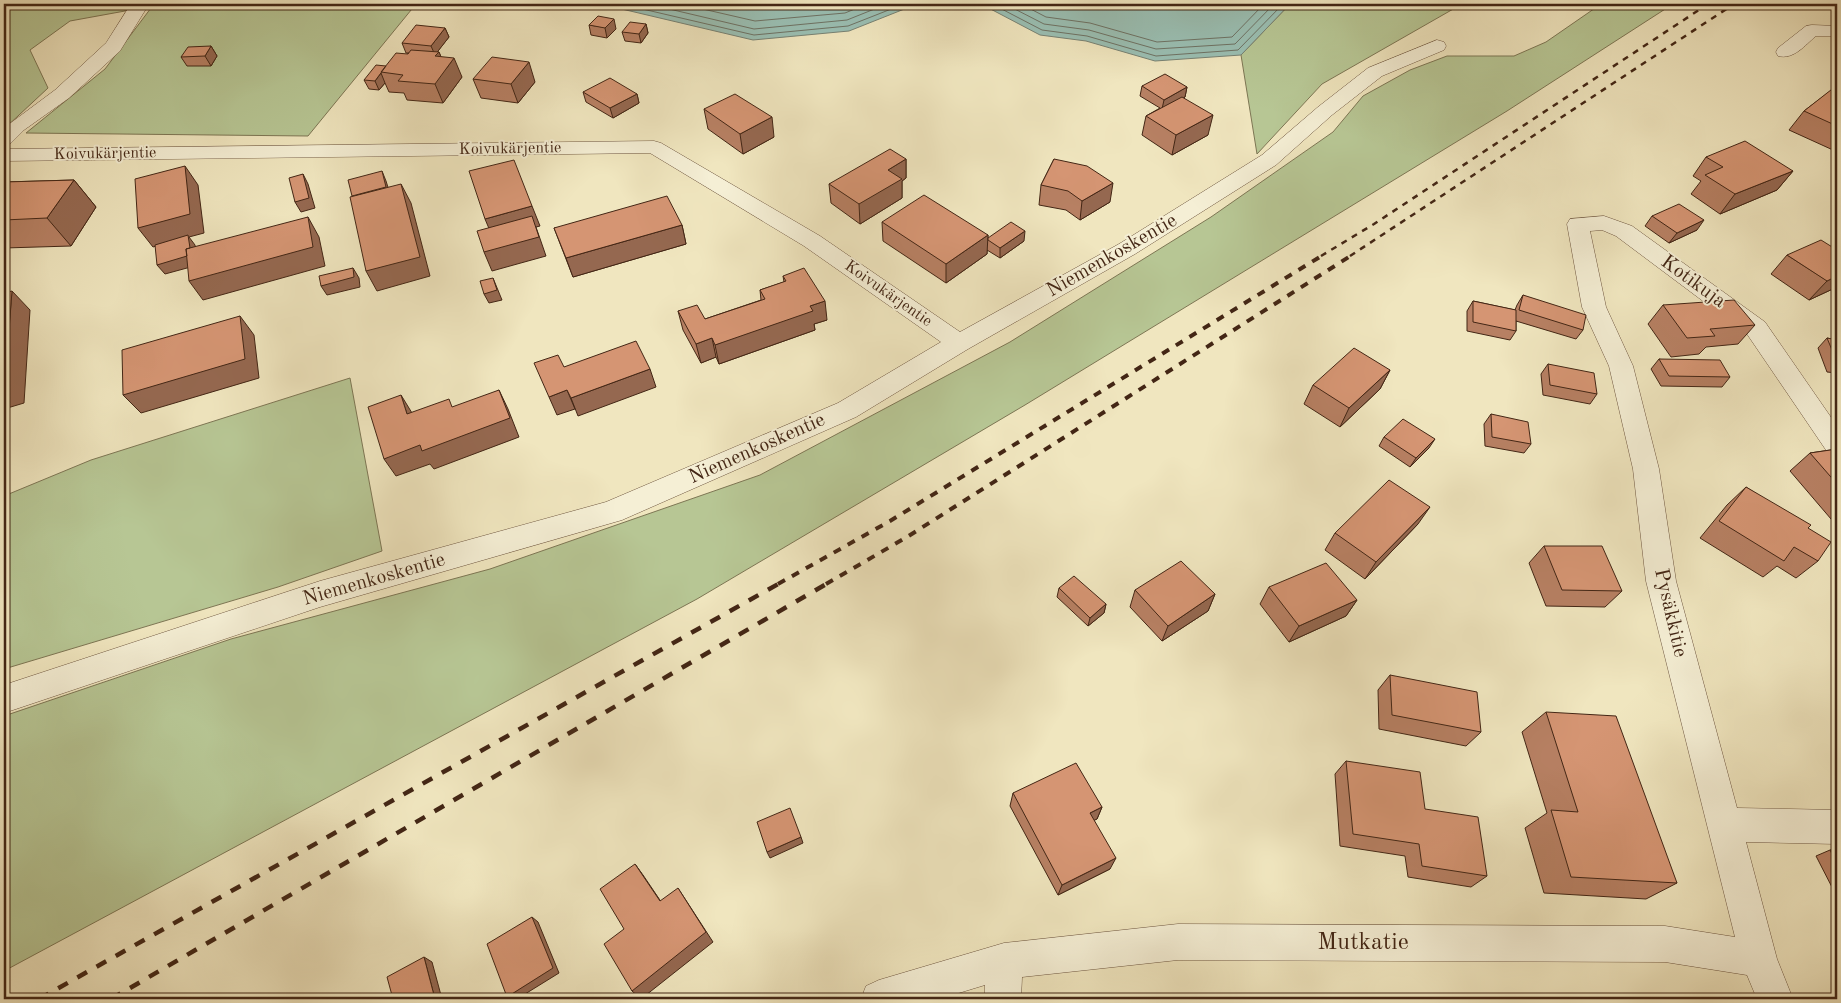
<svg xmlns="http://www.w3.org/2000/svg" width="1841" height="1003" viewBox="0 0 1841 1003" font-family="'Old Standard TT',serif">
<style>
.green{fill:#b7c694;stroke:#7d7654}
.water{fill:#9abfb3;stroke:#778274}
.lines{fill:none;stroke-linecap:round;stroke-linejoin:round}
.shore{stroke:#6e7264;stroke-width:1}
.minor-casing{stroke:#6e5640;stroke-width:1}
.minor{fill:#f5efd5;fill-rule:evenodd}
.rail-far2{stroke:#432615;stroke-width:2.5;stroke-dasharray:6 6;stroke-linecap:butt}
.rail-far1{stroke:#432615;stroke-width:4;stroke-dasharray:8 8;stroke-linecap:butt}
.rail{stroke:#432615;stroke-width:4.5;stroke-dasharray:11 11;stroke-linecap:butt}
.wall{fill:#b78063;stroke:#432615}
.shaded-wall{fill:#956850;stroke:#432615}
.building{fill:#d59573;stroke:#432615}
.labels{text-anchor:middle;dominant-baseline:central;stroke-width:4;stroke-linejoin:round;paint-order:stroke}
.far-street-label{font-size:16px;fill:#432615;stroke:#f5efd5}
.street-label{font-size:20px;fill:#432615;stroke:#f5efd5}
.near-street-label{font-size:24px;fill:#432615;stroke:#f5efd5}
</style>
<rect width="100%" height="100%" fill="#f0e6bf"/>
<filter id="stains"><feTurbulence type="fractalNoise" baseFrequency=".004" numOctaves="4"/><feColorMatrix values="0 0 0 0 .2 0 0 0 0 .09 0 0 0 0 .02 0 0 0 .5 -.17"/></filter>
<radialGradient id="worn" r=".72"><stop offset=".6" stop-color="#630" stop-opacity="0"/><stop offset="1" stop-color="#630" stop-opacity=".3"/></radialGradient>
<path class="green" d="M4 4H129L125 11 70 21 30 50 48 88 4 129Z
M154 4H416L308 136 26 133 105 69Z
M1290 4H1462L1322 84 1257 154 1241 55Z
M1601 4H1673L1507 111 1025 405 697 599 4 971V716L231 639 490 569 760 475 1010 342 1211 217 1333 132 1363 96 1410 70 1447 56H1514L1546 42Z
M350 378 382 551 278 587 4 669V496L91 460Z"/>
<path class="water" d="M589 4H917L849 31 753 40 609 6Z
M981 4H1290L1241 55 1155 61 1086 41 1040 35Z"/>
<g class="lines">
<path class="shore" d="M621 4 754 35 848 26 904 4
M648 4 754 29 847 20 887 4
M681 4 755 21 845 13 867 4
M992 4 1042 30 1087 36 1156 56 1238 50 1283 4
M1005 4 1044 24 1089 30 1156 49 1235 44 1274 4
M1021 4 1046 17 1090 23 1157 42 1232 37 1264 4"/>
<defs>
<path id="minor" d="M131 4H149L120 51 69 98 24 130 11 143 4 145V128L55 90 106 43Z
M1812 25 1837 26V36H1816C1805 45 1794 60 1778 56L1776 52 1778 48 1806 26Z
M1437 40 1444 42 1446 46 1444 50 1382 76 1332 115 1276 165 1135 254 968 349 856 417 622 520 320 607 4 713V685L320 581 606 502 838 403 941 342 804 246 650 153 4 161V149L654 141 661 143 820 236 960 332 1119 244 1262 155 1318 107 1368 68Z
M1604 216 1632 226 1765 322 1837 426V456L1828 453 1747 334 1616 236 1602 230 1590 231 1606 307 1633 366 1659 469 1676 581 1737 808 1837 810V844L1746 842 1777 959 1793 999H1757L1747 975 1665 962 1178 960 1022 977 1021 999H985V985L939 999H861L866 986 879 980 1004 943 1178 924 1665 926 1735 937 1646 581 1633 469 1609 366 1582 307 1567 224 1570 219Z"/>
</defs>
<use href="#minor" class="minor-casing"/>
<use href="#minor" class="minor"/>
<path class="rail-far2" d="M1321 256 1374 224 1708 4
M1350 256 1734 4"/>
<path class="rail-far1" d="M778 584 890 521 1323 255
M826 584 907 537 1352 255"/>
<path class="rail" d="M39 999 780 583
M111 999 828 583"/>
</g>
<path class="wall" d="M646 24 648 33 641 43 625 41 622 32Z
M589 25 616 29 607 38 591 35Z
M445 28 449 37 437 52H439L441 57 462 77 443 103 407 100 404 93 389 92 385 83 379 90 369 89 364 80 409 53H406L402 43Z
M211 46 217 56 211 66H187L181 57Z
M473 79 535 82 518 103 481 98Z
M1142 86 1187 87 1185 97 1184 98 1208 135 1172 155 1142 135 1146 116 1160 108 1140 96Z
M1837 86V147L1833 150 1789 130 1804 111Z
M583 92 637 94 639 103 613 118 586 102Z
M704 109 774 137 743 154 708 129Z
M1706 157 1793 171 1777 190 1720 214 1691 194 1701 181 1693 176Z
M906 159V178L902 181V198L860 224 831 203 829 184Z
M1054 159 1110 202 1080 220 1066 210 1039 205 1041 185Z
M74 180 96 207 71 246 4 248V182Z
M1652 216 1697 230 1669 243 1645 226Z
M882 222 988 235V238L1024 241 1000 258 987 250V254L946 283 883 241Z
M682 225 686 244 573 277 554 228Z
M1787 255 1837 287 1809 300 1771 274Z
M783 276 827 320 814 324 815 330 719 364 716 357 701 363 683 330 678 311 705 319 761 300 760 290 784 282Z
M1523 295 1583 330 1576 339 1516 321V331L1510 340 1467 331V311L1473 301 1515 310 1517 305Z
M1663 305 1755 325 1738 344 1706 347 1699 354 1671 357 1648 324Z
M1827 338 1837 340V373L1827 372 1818 348Z
M1659 359 1730 377 1722 387 1661 386 1651 369Z
M1548 364 1597 394 1590 404 1543 395 1541 374Z
M1390 370 1380 389 1340 427 1304 404 1313 385Z
M1491 414 1531 444 1524 453 1485 446 1484 424Z
M1384 437 1429 448 1410 467 1379 446Z
M1837 449V526L1790 471 1810 453Z
M1746 487 1808 528 1818 561 1796 578 1777 566 1763 577 1700 538 1727 505Z
M1418 524 1365 579 1325 550 1335 533Z
M1544 546 1622 591 1605 607 1546 606 1529 563Z
M1269 587 1357 600 1346 616 1289 642 1260 604Z
M1059 588 1106 604 1104 613 1088 626 1057 597Z
M1135 590 1215 594 1208 611 1162 641 1130 607Z
M1390 675 1481 732 1466 746 1379 729 1378 690Z
M1546 712 1677 883 1646 899 1544 893 1525 828 1547 813 1522 732Z
M1346 761 1425 809 1487 876 1471 887 1408 877 1405 856 1340 846 1335 774Z
M1013 793 1102 807 1097 819 1094 820 1110 869 1058 895 1010 806Z
M1830 850H1837V893H1835L1816 856Z"/>
<path class="shaded-wall" d="M614 19 616 29 607 38 605 28Z
M646 24 648 33 641 43 639 34Z
M445 28 449 37 435 55 431 46Z
M211 46 217 56 211 66 205 56Z
M439 52 446 69 454 58 462 77 443 103 435 84V56Z
M529 62 535 82 518 103 511 84Z
M381 73 385 83 379 90 375 81Z
M1187 87 1185 97 1162 109 1164 100Z
M637 94 639 103 613 118 610 108Z
M1213 115 1208 135 1172 155 1176 135Z
M772 117 774 137 743 154 740 134Z
M906 159V178L902 181V198L860 224 859 204 888 170Z
M185 166 198 185 204 233 189 237 195 245 198 265 165 274 157 265 188 237 153 247 138 228Z
M382 171 386 181 392 200 353 199Z
M1793 171 1777 190 1720 214 1735 194Z
M303 174 308 184 315 208 301 212 295 202Z
M74 180 96 207 71 246 47 218Z
M1113 183 1110 202 1080 220 1082 201Z
M401 184 411 203 430 276 377 291 366 271Z
M532 206 540 226 536 227 546 256 492 271 484 252 493 238 485 219Z
M308 217 319 237 325 266 203 300 189 281Z
M1704 220 1697 230 1669 243 1677 233Z
M682 225 686 244 573 277 566 258Z
M1025 231 1024 241 1000 258V248Z
M988 235 987 254 946 283V264Z
M353 268 359 278 360 287 327 295 321 286Z
M1837 276V287L1809 300 1827 281Z
M493 278 502 300 489 303 484 294Z
M12 291 30 310 24 403 4 409V385Z
M825 301 827 320 814 324 815 330 719 364 715 345 810 306Z
M240 316 254 335 259 378 141 413 123 395Z
M712 338 716 357 701 363 696 344Z
M650 369 656 387 578 416 571 398Z
M1390 370 1380 389 1340 427 1349 408Z
M499 390 508 409 519 437 434 469 430 464 396 476 384 459Z
M567 390 575 409 557 415 549 397Z
M401 395 412 413 407 414Z
M1435 439 1429 448 1410 467 1416 458Z
M1430 507 1418 524 1365 579 1376 562Z
M1215 594 1208 611 1162 641 1168 626Z
M1357 600 1346 616 1289 642 1299 626Z
M1106 604 1104 613 1088 626 1090 618Z
M1102 807 1097 819 1085 825 1090 813Z
M801 837 803 843 770 858 767 852Z
M1116 858 1110 869 1058 895 1062 885Z
M635 864 643 875 668 912 660 901Z
M678 888 713 942 641 999 632 991Z
M532 917 538 922 559 973 517 999H512L507 997Z
M424 957 432 962 442 999H435Z"/>
<path class="building" d="M598 16 614 19 605 28 589 25Z
M630 22 646 24 639 34 622 32Z
M416 25 445 28 431 46 402 43Z
M211 46 205 56 181 57 188 47Z
M411 50 439 52 435 56 454 58 435 84 398 81 403 75 381 72 396 53 408 54Z
M492 57 529 62 511 84 473 79Z
M376 65 386 66 375 81 364 80Z
M1165 74 1187 87 1164 100 1142 86Z
M610 78 637 94 610 108 583 92Z
M1836 86H1837V126L1804 111Z
M735 94 772 117 740 134 704 109Z
M1182 97 1213 115 1176 135 1146 116Z
M1745 141 1793 171 1735 194 1705 175 1723 167 1706 157Z
M890 149 906 159 888 170 902 179 859 204 829 184Z
M1054 159 1087 166 1113 183 1082 201 1068 191 1041 185Z
M514 160 532 206 485 219 469 171Z
M185 166 190 214 138 228 135 179Z
M382 171 386 187 352 196 348 180Z
M303 174 309 198 295 202 289 178Z
M74 180 47 218 4 220V182Z
M401 184 420 257 366 271 350 197Z
M924 195 988 235 946 264 882 222Z
M667 196 682 225 566 258 554 228Z
M1679 204 1704 220 1677 233 1652 216Z
M532 216 539 237 484 252 477 231Z
M308 217 313 247 189 281 186 249Z
M1011 222 1025 231 1000 248 988 240V238Z
M188 235 190 248 186 249 187 256 157 265 155 245Z
M1821 240 1837 250V276L1827 281 1787 255Z
M353 268 354 277 321 286 319 276Z
M804 268 825 301 810 306 813 311 715 345 712 338 696 344 678 311 697 305 705 319 765 299 760 290 786 281 783 276Z
M493 278 497 290 484 294 480 281Z
M12 291 5 384 4 385V293Z
M1523 295 1586 315 1583 330 1519 310Z
M1734 300 1755 325 1710 329 1715 336 1687 338 1663 305Z
M1473 301 1516 310V331L1473 322Z
M240 316 245 359 123 395 122 350Z
M1827 338 1837 340V362Z
M636 341 650 369 571 398 567 390 549 397 534 363 558 355 564 367Z
M1354 348 1390 370 1349 408 1313 385Z
M1659 359 1720 360 1730 377 1669 376Z
M1548 364 1594 373 1597 394 1550 385Z
M499 390 510 418 422 451 420 445 384 459 368 407 401 395 407 414 449 399 452 407Z
M1491 414 1528 422 1531 444 1492 437Z
M1403 419 1435 439 1416 458 1384 437Z
M1837 449V484L1810 453Z
M1389 480 1430 507 1376 562 1335 533Z
M1746 487 1811 525 1808 528 1831 542 1818 561 1794 547 1784 561 1719 521Z
M1544 546H1602L1622 591 1562 590Z
M1181 561 1215 594 1168 626 1135 590Z
M1326 563 1357 600 1299 626 1269 587Z
M1074 576 1106 604 1090 618 1059 588Z
M1390 675 1477 692 1481 732 1392 715Z
M1546 712 1616 716 1677 883 1571 877 1551 810 1578 812Z
M1346 761 1420 772 1425 809 1478 817 1487 876 1422 866 1419 844 1353 834Z
M1076 763 1102 807 1090 813 1116 858 1062 885 1013 793Z
M790 808 801 837 767 852 757 822Z
M1830 850H1837V864Z
M635 864 660 901 678 888 706 932 632 991 604 944 624 929 600 889Z
M532 917 553 968 507 997 487 944Z
M424 957 435 999H393L387 977Z"/>
<g class="labels">
<g class="far-street-label">
<text transform="translate(510 149) rotate(-1)">Koivukärjentie</text>
<text transform="translate(105 154) rotate(-1)">Koivukärjentie</text>
<text transform="translate(888 294) rotate(35)">Koivukärjentie</text>
</g>
<g class="street-label">
<text transform="translate(1112 256) rotate(-30)">Niemenkoskentie</text>
<text transform="translate(1693 282) rotate(36)">Kotikuja</text>
<text transform="translate(757 449) rotate(-24)">Niemenkoskentie</text>
<text transform="translate(374 580) rotate(-16)">Niemenkoskentie</text>
<text transform="translate(1670 613) rotate(77)">Pysäkkitie</text>
</g>
<g class="near-street-label">
<text x="1363" y="943">Mutkatie</text>
</g>
</g>
<rect width="1841" height="1003" fill="none" stroke="#f0e6bf" stroke-width="20"/>
<rect x="5" y="5" width="1831" height="993" fill="none" stroke="#432615" stroke-width="2.5"/>
<rect x="10" y="10" width="1821" height="983" fill="none" stroke="#432615"/>
<rect width="100%" height="100%" filter="url(#stains)"/>
<rect width="100%" height="100%" fill="url(#worn)"/>
</svg>
